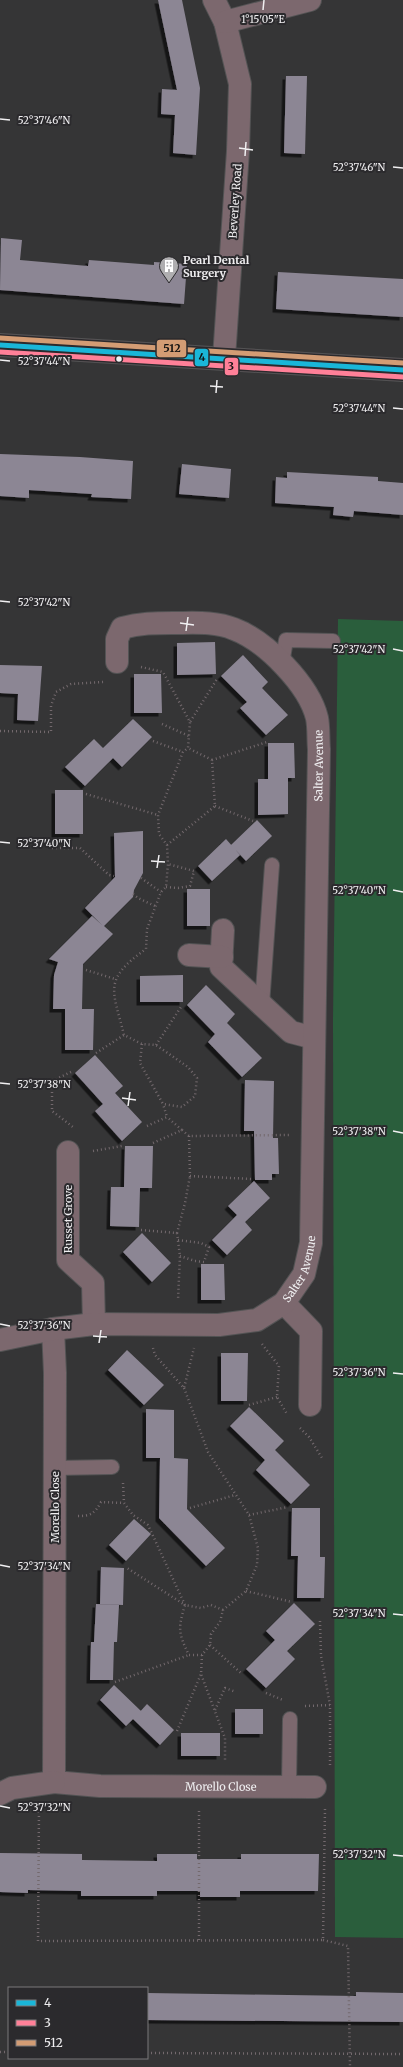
<svg xmlns="http://www.w3.org/2000/svg" width="403" height="2067" viewBox="0 0 403 2067" font-family="Merriweather,serif">
<style>
.green{fill:#2a5e3c}
.building{fill:#8c8694;filter:url(#shadow)}
.lines{fill:none;stroke-linecap:round;stroke-linejoin:round}
.lane-casing{stroke:#535354;stroke-width:16}
.street-casing{stroke:#535354;stroke-width:24}
.secondary-casing{stroke:#535354;stroke-width:24}
.path{stroke:#73696d;stroke-width:2.5;stroke-dasharray:1 3;stroke-linecap:butt}
.lane{stroke:#7c686e;stroke-width:14}
.street{stroke:#7c686e;stroke-width:22}
.secondary{stroke:#7d6a70;stroke-width:22}
.bus-1-casing{stroke:#2b2a2d;stroke-width:8}
.bus-2-casing{stroke:#2b2a2d;stroke-width:8}
.bus-3-casing{stroke:#2b2a2d;stroke-width:8}
.bus-1{stroke:#1ab6d8;stroke-width:5}
.bus-2{stroke:#ff8098;stroke-width:5}
.bus-3{stroke:#d39c74;stroke-width:5}
.ticks{fill:none;stroke:#f0eff1;stroke-width:1.5}
.bus-dot{fill:#f0eff1;stroke:#2b2a2d;stroke-width:1.5}
.labels{text-anchor:middle;dominant-baseline:central;stroke-width:4;stroke-linejoin:round;paint-order:stroke}
.street-label{font-size:11px;fill:#f0eff1;stroke:#2b2a2d}
.poi-label{font-size:11px;font-weight:bold;fill:#f0eff1;stroke:#2b2a2d;text-anchor:start}
.ticks-label{font-size:10px;text-anchor:middle;fill:#f0eff1;stroke:#2b2a2d;stroke-width:4;stroke-linejoin:round;paint-order:stroke}
.line-badge{stroke:#2b2a2d;stroke-width:1.5}
.pale-badge-label{font-size:11px;text-anchor:middle;font-weight:bold;fill:#111}
</style>
<defs>
<filter id="shadow"><feDropShadow dx="-3.5" dy="3.5" stdDeviation="0" flood-color="#0009"/></filter>
</defs>
<rect width="100%" height="100%" fill="#353536"/>
<path class="green" d="M338 619 403 621V1938L335 1937 333 1019Z"/>
<path class="building" d="M158 0H182L200 88 196 155 173 153 175 115 161 114 162 89 177 90Z
M286 76H307L305 154 284 153Z
M1 238 22 240 20 260 88 266 89 260 154 265V262L187 264 184 304 0 290Z
M278 272 403 279V317L276 309Z
M0 454 80 457 133 461 131 499 91 497 92 494 29 490V498L0 496Z
M182 464 231 469 229 498 179 494Z
M287 472 378 477V481L403 483V515L354 511 353 517 333 515 334 507 275 503 276 477 287 478Z
M215 642 216 674 177 675V643Z
M243 655 268 682 262 688 288 715 266 735 240 708 247 702 221 676Z
M0 665 42 666 38 721 17 720 18 694 0 693Z
M134 674H161L162 713H134Z
M133 719 152 737 122 767 113 758 85 786 65 767 94 739 103 748Z
M268 743H294L295 778H288V814L258 815V779H268Z
M55 790H83V834H55Z
M257 820 272 836 246 861 231 845Z
M143 831V873L134 890 133 897 104 926 113 934 83 964 82 1009H53L54 975 58 962 49 959 92 916 102 925 85 908 115 877 114 833Z
M226 839 240 855 212 881 198 866Z
M187 889H210V926H187Z
M183 975V1002H140V976Z
M206 985 235 1014 227 1023 262 1058 242 1077 208 1042 215 1034 187 1005Z
M65 1009H94L93 1050H65Z
M95 1055 123 1086 115 1093 142 1122 122 1141 95 1111 103 1104 75 1073Z
M245 1080 274 1081 273 1138H278L279 1174H272V1180H255L254 1131H244Z
M125 1146H153L152 1188H140L139 1227 110 1226 111 1187H124Z
M254 1181 270 1198 245 1222 252 1230 227 1255 212 1240 237 1215 228 1206Z
M142 1233 171 1263 152 1282 123 1252Z
M201 1264H224L225 1300H201Z
M127 1350 164 1385 144 1405 108 1370Z
M221 1353H248L247 1401H221Z
M249 1407 284 1441 275 1450 310 1485 291 1504 256 1470 265 1460 230 1426Z
M146 1409 174 1410V1458L188 1459 187 1509 225 1548 206 1566 159 1518 160 1458H146Z
M292 1508H320V1557H325L324 1598H297L298 1556H291Z
M134 1519 151 1534 126 1561 109 1545Z
M101 1567 124 1568 123 1605 100 1604Z
M294 1603 315 1624 287 1651 295 1659 266 1688 246 1669 275 1640 266 1631Z
M96 1604 119 1605 117 1642H114L113 1680H90L91 1642H94Z
M114 1685 141 1711 138 1714 147 1704 174 1730 160 1745 133 1719 126 1726 100 1700Z
M235 1709H263V1734H235Z
M181 1733H220V1756H181Z
M0 1853 82 1854V1860L157 1861V1854H197V1859H241V1854H319L318 1891H240V1897H200V1891H157V1896H81V1891L28 1890V1893L0 1892Z
M356 1992 403 1993V2022L147 2020V1993L356 1996Z"/>
<g class="lines">
<defs>
<path id="lane" d="M282 664 286 640 333 641
M262 1005 272 865
M55 1468 112 1467
M289 1787 290 1719"/>
<g id="street">
<path d="M214 0 225 22 240 84 238 151 224 358"/>
<path d="M225 22 310 0"/>
<path d="M223 930 221 967 291 1032 314 1038"/>
<path d="M189 955 222 957"/>
<path d="M68 1152V1260L93 1283 94 1324"/>
<path d="M284 1303 311 1331 310 1405"/>
<path id="s1" d="M53 1329 55 1373 54 1782 100 1786 315 1787"/>
<path id="s2" d="M0 1340 53 1329 94 1324 219 1325 257 1320 284 1303 304 1274 311 1243 319 749C318 739 319 728 317 718 309 685 266 641 234 629 215 621 193 623 173 623 155 623 140 623 122 628L117 639V662"/>
<path d="M0 1794 12 1788 54 1782"/>
</g>
<path id="secondary" d="M0 345 403 370"/>
</defs>
<use href="#lane" class="lane-casing"/>
<use href="#street" class="street-casing"/>
<use href="#secondary" class="secondary-casing"/>
<path class="path" d="M141 667 163 672 190 722 217 679
M162 724 189 736
M0 731 51 732V706L56 692 71 684 104 682
M153 741 183 752
M212 760 267 742
M86 794 158 815
M215 806 253 821
M167 845 215 806 212 760 188 748
M52 848H80L109 875 114 876
M141 878 161 892
M166 887 178 888 190 886 194 871 168 864
M133 894 138 898 155 906
M86 970 115 979
M142 1044 140 1063 163 1104 182 1107 195 1096 197 1078 188 1067 156 1045 142 1044 124 1035C113 990 102 980 146 949L147 929 161 892 166 887 168 864 167 845 159 834 158 815 183 752 188 748 190 722
M156 1045 181 1007
M96 1053 124 1035
M71 1072 52 1081V1111L73 1127
M147 1126 167 1117 163 1104
M182 1130 189 1136 289 1135
M189 1136 190 1176 252 1179
M153 1143 182 1130 167 1117
M93 1151 122 1146
M141 1230 177 1233 185 1203 190 1176
M177 1233 180 1256 178 1300
M178 1240 201 1243 209 1247 204 1262 195 1261 180 1256
M262 1344 279 1366 277 1397 287 1414
M153 1348 155 1355 184 1388 194 1348
M184 1388 208 1452 249 1515 258 1548 257 1565 246 1591 223 1610 220 1622 211 1634 210 1645 202 1655H189C178 1633 178 1628 185 1605L201 1608 211 1605 223 1610
M249 1405 277 1397
M300 1428 309 1437 322 1458
M123 1483 124 1503
M190 1508 235 1495
M249 1515 288 1507
M78 1516C91 1516 95 1513 101 1502L124 1503 133 1515 148 1525 185 1605 127 1568
M246 1591 292 1602
M320 1621 321 1656 330 1705
M210 1645 242 1674
M202 1655 201 1674 225 1738V1762
M115 1682 189 1655
M266 1693 283 1700
M305 1706 330 1705V1768
M215 1710 225 1688 236 1692
M177 1731 201 1674
M39 1808 38 1941 323 1940 325 1808
M199 1940V1811
M323 1940 348 1946 350 2067
M0 2052H9
M147 2053 403 2054"/>
<use href="#lane" class="lane"/>
<use href="#street" class="street"/>
<use href="#secondary" class="secondary"/>
<defs>
<path id="bus-1" d="M0 345 403 370"/>
<path id="bus-2" d="M0 352 403 377"/>
<path id="bus-3" d="M0 338 403 363"/>
</defs>
<use href="#bus-1" class="bus-1-casing"/>
<use href="#bus-2" class="bus-2-casing"/>
<use href="#bus-3" class="bus-3-casing"/>
<use href="#bus-1" class="bus-1"/>
<use href="#bus-2" class="bus-2"/>
<use href="#bus-3" class="bus-3"/>
</g>
<path class="ticks" d="M263 10 264 0M0 119 10 120M239 148 253 150M245 156 246 142M393 167 403 168M0 360 10 361M210 386 223 387M216 393 217 380M393 408 403 409M0 601 10 602M180 623 194 625M186 631 188 617M393 649 403 651M0 842 10 843M151 861 165 862M157 868 159 855M393 890 403 892M0 1083 10 1084M122 1098 136 1100M128 1106 130 1092M393 1131 403 1133M0 1324 10 1326M93 1336 107 1337M99 1343 101 1330M393 1373 403 1374M0 1565 10 1567M393 1614 403 1615M0 1806 10 1808M393 1855 403 1856"/>
<defs>
<symbol id="building-pin" viewBox="-11 -11 22 30"><path d="M0 17L-7.5 6A9.5 9.5 0 1 1 7.5 6Z" fill="#afaeb0" stroke="#2b2a2d"/><path d="M-4-6H4V6H1V3H-1V6H-4ZM-2.5-4.3h1.7v1.8h-1.7ZM.8-4.3h1.7v1.8H.8ZM-2.5-1h1.7V.8h-1.7ZM.8-1h1.7V.8H.8Z" fill="#fff"/></symbol>
</defs>
<g fill-rule="evenodd">
<use href="#building-pin" x="158" y="255" width="22" height="30"/>
</g>
<circle class="bus-dot" cx="119" cy="359" r="3.5"/>
<g class="labels">
<g class="street-label">
<text transform="translate(235 201) rotate(-86)">Beverley Road</text>
<text stroke="none"><textPath href="#s2" startOffset="835">Salter Avenue</textPath></text>
<text transform="translate(68 1219) rotate(-90)">Russet Grove</text>
<text stroke="none"><textPath href="#s2" startOffset="329">Salter Avenue</textPath></text>
<text transform="translate(55 1507) rotate(-90)">Morello Close</text>
<text stroke="none"><textPath href="#s1" startOffset="620">Morello Close</textPath></text>
</g>
<g class="poi-label">
<text x="183" y="260">Pearl Dental<tspan x="183" dy="13">Surgery</tspan></text>
</g>
</g>
<g class="ticks-label">
<text x="263" y="23">1°15'05"E</text>
<text x="44" y="124">52°37'46"N</text>
<text x="359" y="171">52°37'46"N</text>
<text x="44" y="365">52°37'44"N</text>
<text x="359" y="412">52°37'44"N</text>
<text x="44" y="606">52°37'42"N</text>
<text x="359" y="653">52°37'42"N</text>
<text x="44" y="847">52°37'40"N</text>
<text x="359" y="894">52°37'40"N</text>
<text x="44" y="1088">52°37'38"N</text>
<text x="359" y="1135">52°37'38"N</text>
<text x="44" y="1329">52°37'36"N</text>
<text x="359" y="1376">52°37'36"N</text>
<text x="44" y="1570">52°37'34"N</text>
<text x="359" y="1617">52°37'34"N</text>
<text x="44" y="1811">52°37'32"N</text>
<text x="359" y="1858">52°37'32"N</text>
</g>
<g class="line-badge">
<rect x="156" y="339" width="31" height="19" rx="4" fill="#d39c74"/>
<rect x="194" y="348" width="15" height="19" rx="4" fill="#1ab6d8"/>
<rect x="224" y="357" width="15" height="19" rx="4" fill="#ff8098"/>
</g>
<g class="pale-badge-label">
<text x="172" y="352">512</text>
<text x="202" y="361">4</text>
<text x="231" y="370">3</text>
</g>
<rect x="8" y="1987" width="140" height="72" fill="#2b2a2d" stroke="#7a797b"/>
<rect x="16" y="2000" width="20" height="6" fill="#1ab6d8" stroke="#7a797b"/>
<text x="44" y="2007" font-size="12" fill="#f0eff1">4</text>
<rect x="16" y="2020" width="20" height="6" fill="#ff8098" stroke="#7a797b"/>
<text x="44" y="2027" font-size="12" fill="#f0eff1">3</text>
<rect x="16" y="2040" width="20" height="6" fill="#d39c74" stroke="#7a797b"/>
<text x="44" y="2047" font-size="12" fill="#f0eff1">512</text>
</svg>
